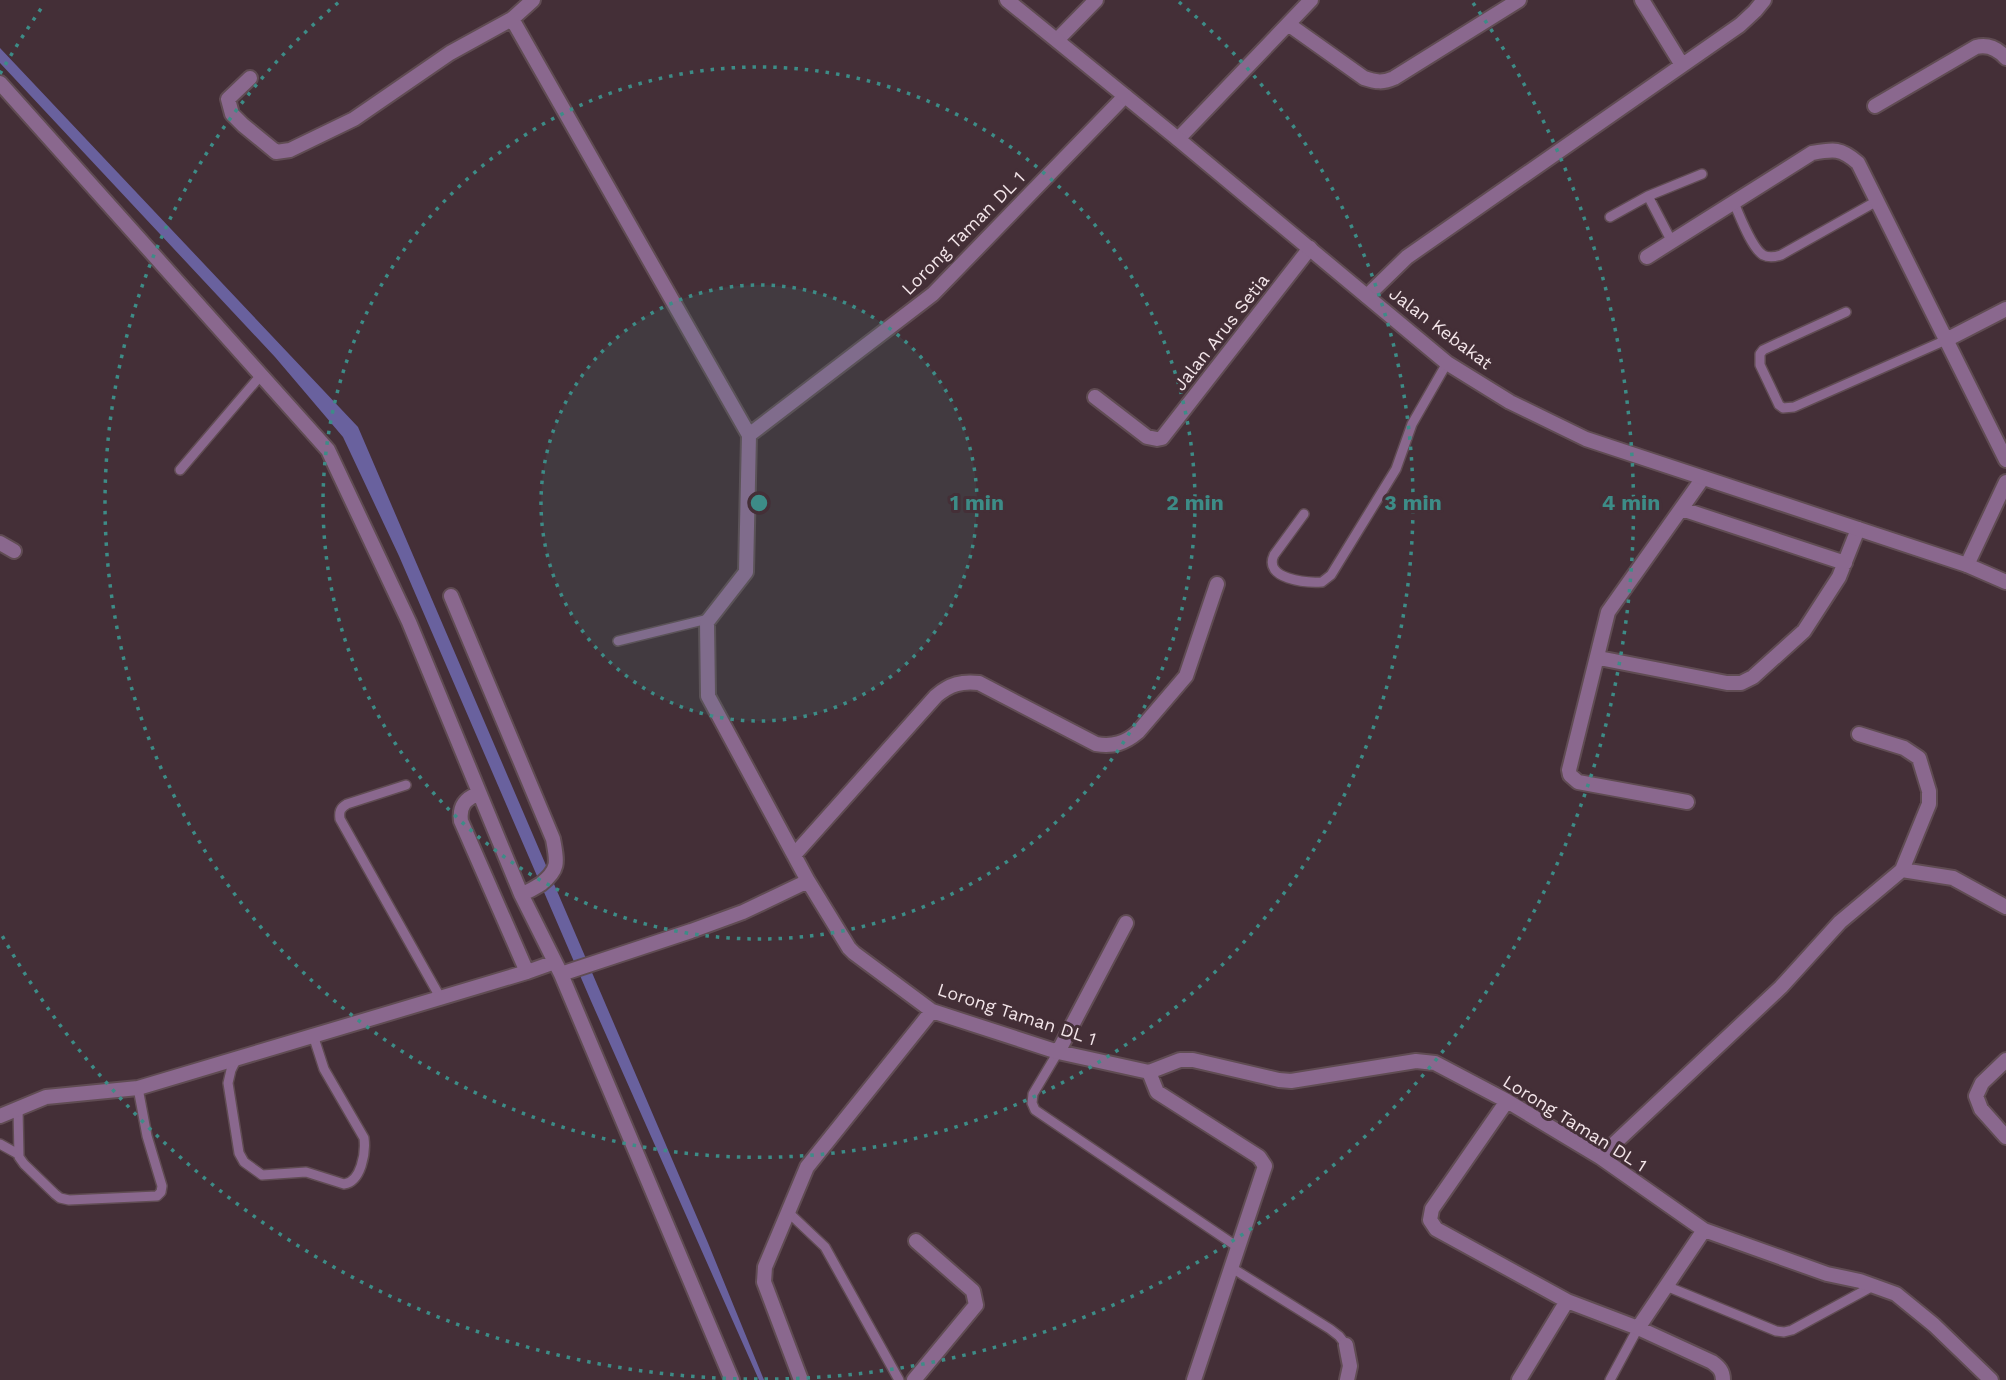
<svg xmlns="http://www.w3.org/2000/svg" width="2006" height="1380" viewBox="0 0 2006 1380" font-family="'Work Sans',sans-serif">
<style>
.water{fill:#69619e}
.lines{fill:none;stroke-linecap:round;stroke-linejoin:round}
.service-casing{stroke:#604c53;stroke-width:12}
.minor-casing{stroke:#604c53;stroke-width:18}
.tertiary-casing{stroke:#604c53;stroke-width:18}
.service{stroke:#8a688e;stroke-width:9}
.minor{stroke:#8a688e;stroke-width:14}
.tertiary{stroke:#8a688e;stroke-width:14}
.ring{fill:none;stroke:#3d8c87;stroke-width:3.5;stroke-dasharray:3.5 7}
.labels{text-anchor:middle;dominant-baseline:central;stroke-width:6;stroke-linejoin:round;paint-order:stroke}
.street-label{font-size:18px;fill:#f3e5e9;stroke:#442f37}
.centre{fill:#3d8c87;stroke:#442f37;stroke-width:3.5}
.ring-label{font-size:21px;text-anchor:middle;font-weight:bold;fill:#3d8c87;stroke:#442f37;stroke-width:6;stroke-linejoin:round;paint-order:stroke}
</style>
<rect width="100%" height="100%" fill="#442f37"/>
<path class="water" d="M0 48 358 427 708 1243 764 1380H759L591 1001 399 556 343 437 275 357 0 63Z"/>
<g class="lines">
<defs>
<path id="service" d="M1648 196 1672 242
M1734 203C1740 216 1751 247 1763 255 1769 258 1775 257 1781 255L1877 201
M1610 217 1648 196 1702 174
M1846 312 1763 350 1760 354V365L1779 405 1783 408 1794 407 1946 340
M180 470 261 375
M1304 514 1274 555C1263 579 1306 583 1322 582L1331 575 1396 469 1412 424 1447 363
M618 641 708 619
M406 785 347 804C340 808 339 812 340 819L440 997
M1058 1052 1033 1094 1032 1103 1035 1110 1239 1248
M237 1058 231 1070 228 1083 239 1153 244 1162 262 1175 306 1172 344 1184C361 1182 366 1153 364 1138L324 1069 313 1035
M18 1109 19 1157 24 1164 55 1194 60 1198 69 1200 157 1196 161 1192 162 1186 147 1136 138 1088
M0 1144 18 1154
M788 1212 825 1247 899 1380
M1232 1268 1330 1329 1339 1336 1346 1345
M1666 1286 1776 1331 1784 1332 1792 1330 1873 1286
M1610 1380 1638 1328"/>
<path id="minor" d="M1642 0 1682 65
M512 19 749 435
M1288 24 1364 78C1376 82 1383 83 1394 78L1519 0
M1057 40 1096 0
M250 78 228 99 232 114 243 125 276 152 290 150 354 119 450 53 512 19 533 0
M0 83 328 450 409 622 521 894 561 974 732 1380
M1125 96 933 294 749 435 746 572 707 622 708 696 808 881 849 948 854 953 932 1011 1058 1052 1149 1072 1180 1060H1193L1279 1080 1291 1081 1416 1061 1435 1063 1507 1101 1600 1157 1704 1230 1827 1274 1860 1281 1896 1294 1934 1325 1991 1380
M1875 106 1976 47C1988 44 1998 49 2006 58
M1178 139 1311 0
M1647 257 1812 153C1834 149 1841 148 1858 163L2006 460
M1367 296 1407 257 1740 25 1755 11 1764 0
M1946 340 2006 309
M1095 397 1147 437 1157 439 1162 438 1310 248
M1682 509 1845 563
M0 543 14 551
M1967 565 2006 482
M451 596 553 839C557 861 560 869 541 884 534 888 529 892 521 894
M1599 658 1727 683H1741L1753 677 1804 631 1839 577 1858 529
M1859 734 1904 748 1919 758 1929 791V804L1902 870
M479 793C465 799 459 806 461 821L527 972
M1687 802 1578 782 1570 775 1569 770 1608 612 1703 478
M794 855 936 696C950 684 962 681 979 683L1096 744C1113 747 1125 743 1138 732L1186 676 1217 584
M561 974 691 931 743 912 808 881
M1058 1052 1126 923
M2006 1060 1982 1083 1976 1096 1981 1109 2006 1137
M1149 1072 1157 1092 1259 1157 1265 1166 1194 1380
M1507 1101 1432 1209 1430 1220 1436 1229 1567 1301
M0 1116 46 1097 138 1088 527 972 555 962
M1600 1157 1781 987 1840 922 1902 870 1953 878 2006 907
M1638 1328 1712 1362C1719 1367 1723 1371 1723 1380
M1346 1345 1350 1366 1347 1380
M801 1380 764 1282 765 1267 807 1167 932 1011
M914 1380 976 1305 973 1291 916 1241
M1519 1380 1567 1301 1638 1328 1704 1230"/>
<path id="tertiary" d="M1007 0 1178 139 1447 363 1510 402 1586 439 1967 565 2006 582"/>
</defs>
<use href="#service" class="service-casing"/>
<use href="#minor" class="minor-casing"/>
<use href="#tertiary" class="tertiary-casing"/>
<use href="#service" class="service"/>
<use href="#minor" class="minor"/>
<use href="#tertiary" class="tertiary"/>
</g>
<circle cx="759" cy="503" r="218" fill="#3d8c87" fill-opacity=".12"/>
<g class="ring">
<circle cx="759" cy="503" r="218"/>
<circle cx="759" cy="503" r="436"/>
<path d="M1179 2A654 654 0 1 1 339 2"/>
<path d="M0 74A872 872 0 0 1 45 3M1473 3A872 872 0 1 1 0 932"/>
</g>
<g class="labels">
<g class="street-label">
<text transform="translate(963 233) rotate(-45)">Lorong Taman DL 1</text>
<text transform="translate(1441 328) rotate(37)">Jalan Kebakat</text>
<text transform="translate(1221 332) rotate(-52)">Jalan Arus Setia</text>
<text transform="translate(1017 1014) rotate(18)">Lorong Taman DL 1</text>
<text transform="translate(1575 1123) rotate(32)">Lorong Taman DL 1</text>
</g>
</g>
<circle cx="759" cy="503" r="10" class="centre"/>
<g class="ring-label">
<text x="977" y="510">1 min</text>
<text x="1195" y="510">2 min</text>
<text x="1413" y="510">3 min</text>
<text x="1631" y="510">4 min</text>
</g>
</svg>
